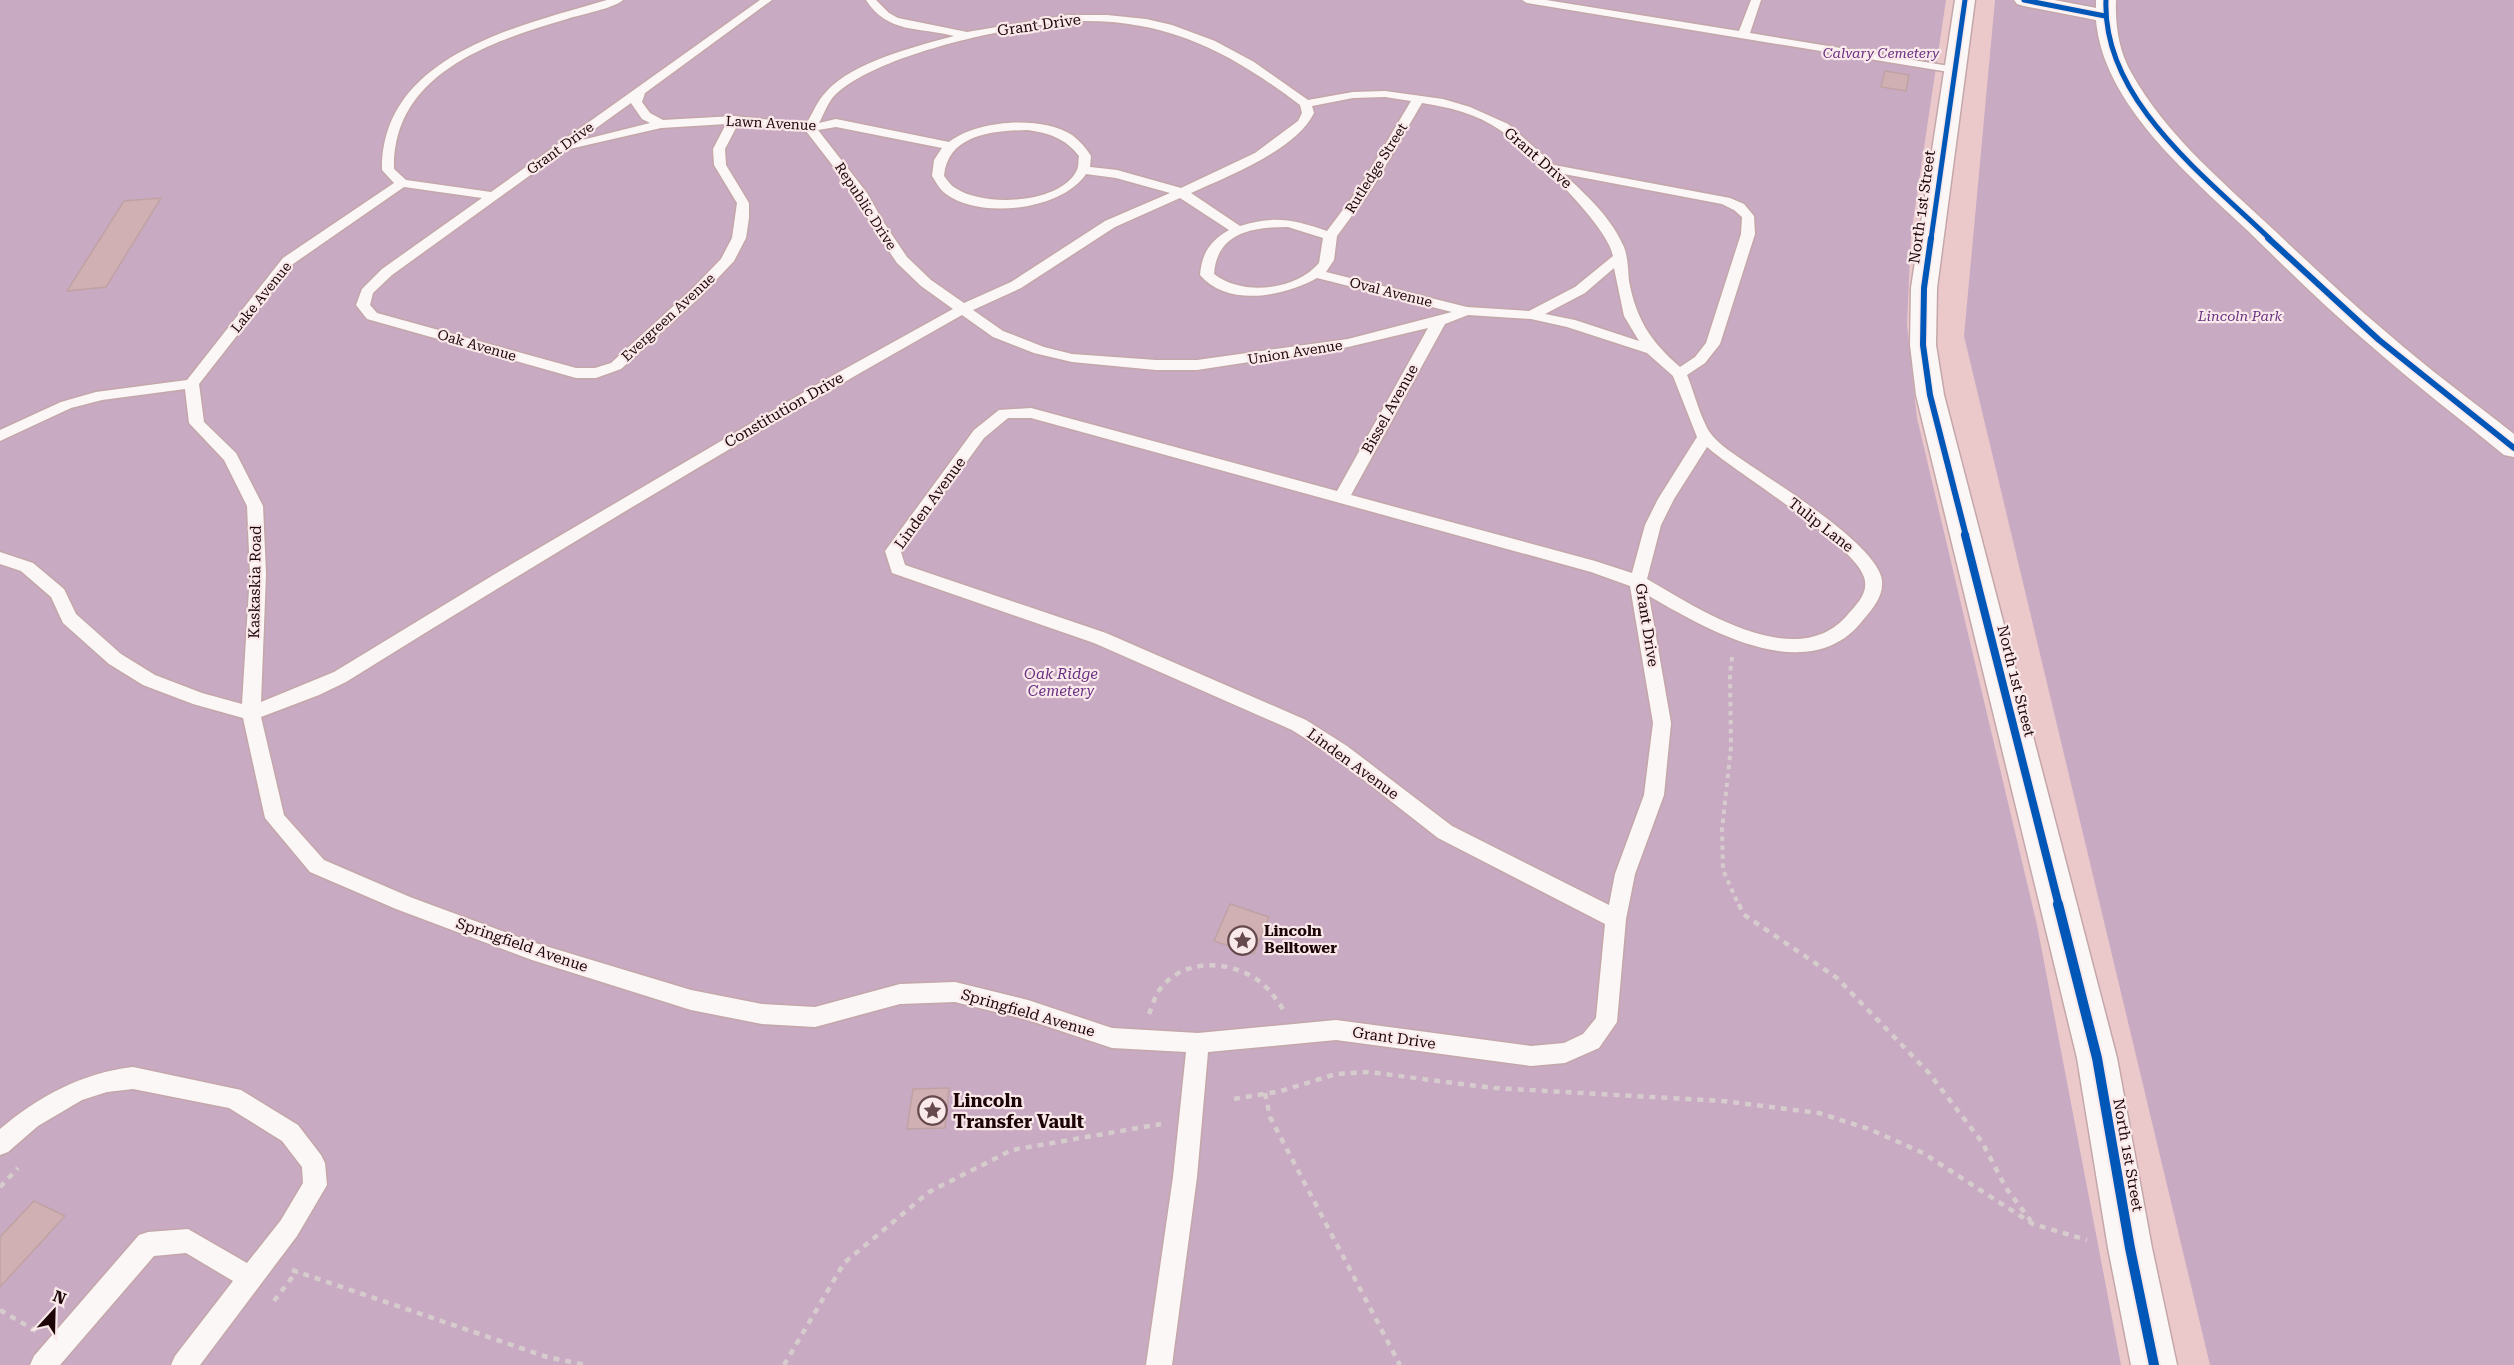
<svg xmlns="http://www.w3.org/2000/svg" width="2514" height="1365" viewBox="0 0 2514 1365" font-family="'Roboto Serif',serif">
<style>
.green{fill:#c8aac2}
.building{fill:#d0b0b2;stroke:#c0a2a4;stroke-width:1.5}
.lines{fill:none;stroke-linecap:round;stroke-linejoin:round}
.lane-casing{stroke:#c4a7a9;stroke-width:3}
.street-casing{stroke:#c4a7a9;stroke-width:3}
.path-far1{stroke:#d7cccd;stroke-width:4;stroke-dasharray:4.5 4.5;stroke-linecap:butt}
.path{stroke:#d7cccd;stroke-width:4.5;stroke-dasharray:6 6;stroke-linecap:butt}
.lane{fill:#fcf7f7;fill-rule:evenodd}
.street{fill:#fcf7f7;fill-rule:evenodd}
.cycleway-far3-casing{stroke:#fae9ea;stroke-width:8}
.cycleway-far2-casing{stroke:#fae9ea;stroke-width:9}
.cycleway-far1-casing{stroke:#fae9ea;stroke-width:11}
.cycleway-casing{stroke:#fae9ea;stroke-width:14}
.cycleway-far3{stroke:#0057b8;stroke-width:5}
.cycleway-far2{stroke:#0057b8;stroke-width:6}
.cycleway-far1{stroke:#0057b8;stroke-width:8}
.cycleway{stroke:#0057b8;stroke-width:10}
.labels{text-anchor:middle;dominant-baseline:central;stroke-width:4.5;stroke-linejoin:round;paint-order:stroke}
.far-park-label{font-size:14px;font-style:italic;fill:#6a3083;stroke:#fae9ea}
.far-street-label{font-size:14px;fill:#1d0407;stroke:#fae9ea}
.street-label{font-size:15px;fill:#1d0407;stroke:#fae9ea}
.park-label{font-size:15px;font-style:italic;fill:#6a3083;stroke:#fae9ea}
.poi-label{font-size:15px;font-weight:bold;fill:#1d0407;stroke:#fae9ea;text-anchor:start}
.near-poi-label{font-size:18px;font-weight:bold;fill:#1d0407;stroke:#fae9ea;text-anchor:start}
</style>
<rect width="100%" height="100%" fill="#ebc9cb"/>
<path class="green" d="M0 0H1946L1911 235 1907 325 1917 418 2037 925 2121 1365H0Z
M1995 0H2514V1365H2210L1964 336Z"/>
<path class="building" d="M1885 71 1909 75 1906 91 1881 87Z
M161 198 106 287 67 291 124 201Z
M1230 904 1269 917 1254 954 1214 941Z
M949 1088 945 1128 907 1129 913 1089Z
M34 1201 65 1216 0 1287V1237Z"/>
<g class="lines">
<defs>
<path id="lane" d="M607 0H623C612 9 582 14 567 19 492 41 392 73 394 169L406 180 491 192 760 0H772L645 93 642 102 650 113 663 120 734 116 806 124C813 113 817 101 826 92 852 62 917 46 954 36 919 27 888 34 866 0H876L889 13 898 18 967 32 1068 15H1107L1146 19 1172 25 1215 41 1254 62 1308 100 1353 92 1385 91 1443 99 1470 107 1508 124 1554 165 1730 198 1744 204 1754 216 1755 234 1720 344 1705 363 1687 375C1694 392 1701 420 1711 434 1719 445 1736 455 1747 463 1779 485 1870 541 1881 576 1886 594 1873 608 1863 620 1809 690 1706 629 1649 596L1671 723 1664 795 1635 874 1626 919 1617 1022 1599 1048 1565 1063 1531 1066 1336 1040 1208 1052 1197 1177 1172 1365H1146L1173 1177 1186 1052 1112 1048 1028 1020 955 1002 900 1004 815 1027 762 1024 691 1010 532 960 396 909 310 872 265 818 243 718 193 704 143 685 109 664 63 623 51 597 21 571 0 564V552L33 563 64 589 76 614 121 654 155 675 202 693 242 704 250 574 247 506 224 460 189 423 185 389 102 400 71 408 0 441V430L61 402 96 392 187 380 283 258 394 183 382 170C381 55 519 26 607 0ZM1078 21C1168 19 1230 52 1300 105L1302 113 1298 121 1255 153 1181 188 1117 170 1090 167 1091 156C1086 148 1080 141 1072 135 1041 115 977 120 949 142L836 119 819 123C824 114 828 102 835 95 878 53 1018 24 1078 21ZM1385 97 1411 101 1360 187 1327 231C1294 220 1275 215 1240 226L1191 193C1227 177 1296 150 1314 113L1312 106 1353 98ZM631 103 642 119 650 123 578 141ZM1422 103C1449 107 1477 114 1500 130 1527 148 1608 225 1613 256L1575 287 1529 311 1467 307 1326 272 1334 260 1337 236 1373 187ZM726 124 713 149 714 165 737 203 732 238 721 259 690 291 611 363 595 368H576L377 313 370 305 373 293 392 275 565 150 661 128ZM738 124 806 131 857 197 870 223 897 263 921 286 953 309 823 381 495 574 334 672 261 702 266 574 263 506 236 453 204 422 199 384 293 264 404 187 482 198 382 269 362 289 356 305 367 319 576 378H596L621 369 700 297 734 261 746 238 749 218V203L726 165 725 149ZM836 127 942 148 934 160 932 176C936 182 940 190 946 194 981 220 1062 210 1086 174L1116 178 1170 193 1105 221 1011 282 964 303 931 280 907 257 884 223 867 193 818 130ZM1027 130C1049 133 1065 138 1079 156 1078 161 1079 166 1077 170 1061 204 985 207 957 189 951 186 948 181 944 176 948 134 993 131 1027 130ZM1564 174 1722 204 1734 210 1742 217 1741 234 1706 343 1695 357 1680 367C1651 342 1636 319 1629 281 1628 270 1628 255 1623 245 1610 216 1586 195 1564 174ZM1180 198 1229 230C1210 241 1202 253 1200 275 1228 308 1285 296 1317 278L1452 312 1348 339 1197 360H1156L1072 354 1044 347 1003 331 973 310 1021 288 1115 227ZM1288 227 1323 238 1319 263C1295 291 1242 296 1214 274 1217 232 1253 227 1288 227ZM1614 268 1624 316 1639 341 1575 320 1545 314 1585 293ZM962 315 993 337 1034 353 1072 362 1156 370H1197L1348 347 1428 328 1337 491 1031 408 999 410 974 430 885 551 892 573 1094 643 1292 730 1333 756 1438 838 1605 924 1596 1018 1583 1034 1564 1043 1531 1046 1336 1020 1198 1033 1112 1028 1028 1000 955 982 900 984 815 1007 762 1004 691 990 532 942 410 897 324 860 284 815 261 717 319 695 346 682C549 556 754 432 962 315ZM1468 315 1531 319 1567 327 1647 353 1673 376 1697 437 1658 499 1645 525 1632 573 1595 561 1351 495 1445 324ZM1008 418H1031L1591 572 1630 586 1653 723 1644 795 1615 874 1609 905 1452 826 1347 746 1306 720 1106 633 905 565 901 552 984 438ZM1707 447C1739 475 1853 543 1864 577 1869 592 1858 603 1849 613 1799 676 1699 609 1647 579L1661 525 1674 499Z
M1522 0H1546L1739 31 1751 0H1761L1750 33 1955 67 1961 70 1955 73 1527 3Z
M133 1067 241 1090 298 1125 321 1155 325 1163 327 1185 297 1236 200 1365H171L175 1356 233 1281 186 1253 154 1256 60 1365H30L34 1356 139 1235 148 1232 188 1229 247 1263 281 1220 303 1183 302 1167 282 1141 229 1108 133 1089 107 1092 82 1100 38 1126 8 1152 0 1155V1129C39 1096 82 1073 133 1067Z"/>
<path id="street" d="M1955 0H1975L1937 288 1936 345 1944 395 2117 1058 2152 1248 2177 1365H2131L2108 1248 2077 1058 1916 395 1910 345 1911 288Z
M2014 0H2054L2096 8V0H2116C2115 26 2119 52 2132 74 2164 131 2215 175 2262 219 2303 257 2343 296 2386 332 2427 368 2471 400 2514 434V457L2504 455C2459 418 2413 383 2370 345 2327 309 2287 269 2247 230 2189 175 2103 104 2096 20L2024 6 2017 4Z"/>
</defs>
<use href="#lane" class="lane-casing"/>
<use href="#street" class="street-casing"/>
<path class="path-far1" d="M1732 657 1730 674 1731 747 1722 829 1723 870 1739 906"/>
<path class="path" d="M1739 904 1743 914 1837 978 1929 1073 1982 1142 2006 1188 2031 1221
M1149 1014C1152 1007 1154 999 1158 992 1178 961 1221 959 1251 976 1265 983 1274 996 1283 1009
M1265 1093 1270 1117 1400 1365
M1234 1099 1281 1091 1336 1074 1368 1072 1494 1088 1723 1101 1819 1113 1869 1129 1923 1153 2033 1224 2087 1240
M0 1187 18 1168
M292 1270 547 1357 586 1365
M274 1301 297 1271
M0 1310 36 1331
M784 1365 844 1263 929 1192 1012 1150 1161 1124"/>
<use href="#lane" class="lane"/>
<use href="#street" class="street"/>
<defs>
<path id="cycleway-far3" d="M2024 0 2105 16
M2106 0C2102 100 2205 176 2270 239
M1931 239 1965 0"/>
<path id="cycleway-far2" d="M1931 238 1924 288 1923 345 1930 395 1966 536
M2268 238 2379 340 2514 448"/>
<path id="cycleway-far1" d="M1965 535 2059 906"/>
<path id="cycleway" d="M2058 904 2097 1058 2130 1248 2154 1365"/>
</defs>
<use href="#cycleway-far3" class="cycleway-far3-casing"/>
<use href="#cycleway-far2" class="cycleway-far2-casing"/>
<use href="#cycleway-far1" class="cycleway-far1-casing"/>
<use href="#cycleway" class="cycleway-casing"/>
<use href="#cycleway-far3" class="cycleway-far3"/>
<use href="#cycleway-far2" class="cycleway-far2"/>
<use href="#cycleway-far1" class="cycleway-far1"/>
<use href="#cycleway" class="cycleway"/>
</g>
<defs>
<symbol id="sight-ring" viewBox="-11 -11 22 22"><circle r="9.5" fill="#fae9ea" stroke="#65494c" stroke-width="1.5"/><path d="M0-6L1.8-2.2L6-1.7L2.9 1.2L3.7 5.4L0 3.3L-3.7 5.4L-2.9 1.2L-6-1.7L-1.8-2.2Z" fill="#65494c"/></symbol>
</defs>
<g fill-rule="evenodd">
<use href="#sight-ring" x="1226" y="924" width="33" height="33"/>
<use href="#sight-ring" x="916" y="1094" width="33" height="33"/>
</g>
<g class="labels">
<g class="far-park-label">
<text x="1881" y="53">Calvary Cemetery</text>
<text x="2240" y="316">Lincoln Park</text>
</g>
<g class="far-street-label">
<text transform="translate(771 123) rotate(3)">Lawn Avenue</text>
<text transform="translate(560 148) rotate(-36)">Grant Drive</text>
<text transform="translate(1376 168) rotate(-58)">Rutledge Street</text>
<text transform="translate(866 206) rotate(57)">Republic Drive</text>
<text transform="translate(1391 292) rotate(14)">Oval Avenue</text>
<text transform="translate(261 297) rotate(-51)">Lake Avenue</text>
<text transform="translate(668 317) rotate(-43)">Evergreen Avenue</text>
<text transform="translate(477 345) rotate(16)">Oak Avenue</text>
<text transform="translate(1295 352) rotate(-9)">Union Avenue</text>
</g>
<g class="street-label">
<text transform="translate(1039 25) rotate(-8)">Grant Drive</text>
<text transform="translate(1538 158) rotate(41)">Grant Drive</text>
<text transform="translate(1922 207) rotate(-82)">North 1st Street</text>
<text transform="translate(1390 409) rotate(-61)">Bissel Avenue</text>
<text transform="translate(784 410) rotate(-30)">Constitution Drive</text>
<text transform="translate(930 503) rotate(-54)">Linden Avenue</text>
<text transform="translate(1821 525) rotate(38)">Tulip Lane</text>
<text transform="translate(255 582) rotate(-89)">Kaskaskia Road</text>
<text transform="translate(1647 625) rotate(81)">Grant Drive</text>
<text transform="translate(2016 681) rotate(76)">North 1st Street</text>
<text transform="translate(1353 764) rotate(36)">Linden Avenue</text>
<text transform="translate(522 945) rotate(19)">Springfield Avenue</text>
<text transform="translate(1028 1013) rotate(16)">Springfield Avenue</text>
<text transform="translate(1394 1038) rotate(8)">Grant Drive</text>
<text transform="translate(2128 1155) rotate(80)">North 1st Street</text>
</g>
<g class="park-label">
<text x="1061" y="674">Oak Ridge<tspan x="1061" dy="17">Cemetery</tspan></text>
</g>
<g class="poi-label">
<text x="1264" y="931">Lincoln<tspan x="1264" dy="17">Belltower</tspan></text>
</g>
<g class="near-poi-label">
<text x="953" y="1100">Lincoln<tspan x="953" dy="21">Transfer Vault</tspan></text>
</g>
</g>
<g transform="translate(54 1311) rotate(22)" stroke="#fae9ea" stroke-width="4.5" paint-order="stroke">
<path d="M0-4.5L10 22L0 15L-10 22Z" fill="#1d0407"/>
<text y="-9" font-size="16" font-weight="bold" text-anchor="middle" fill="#1d0407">N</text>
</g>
</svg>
